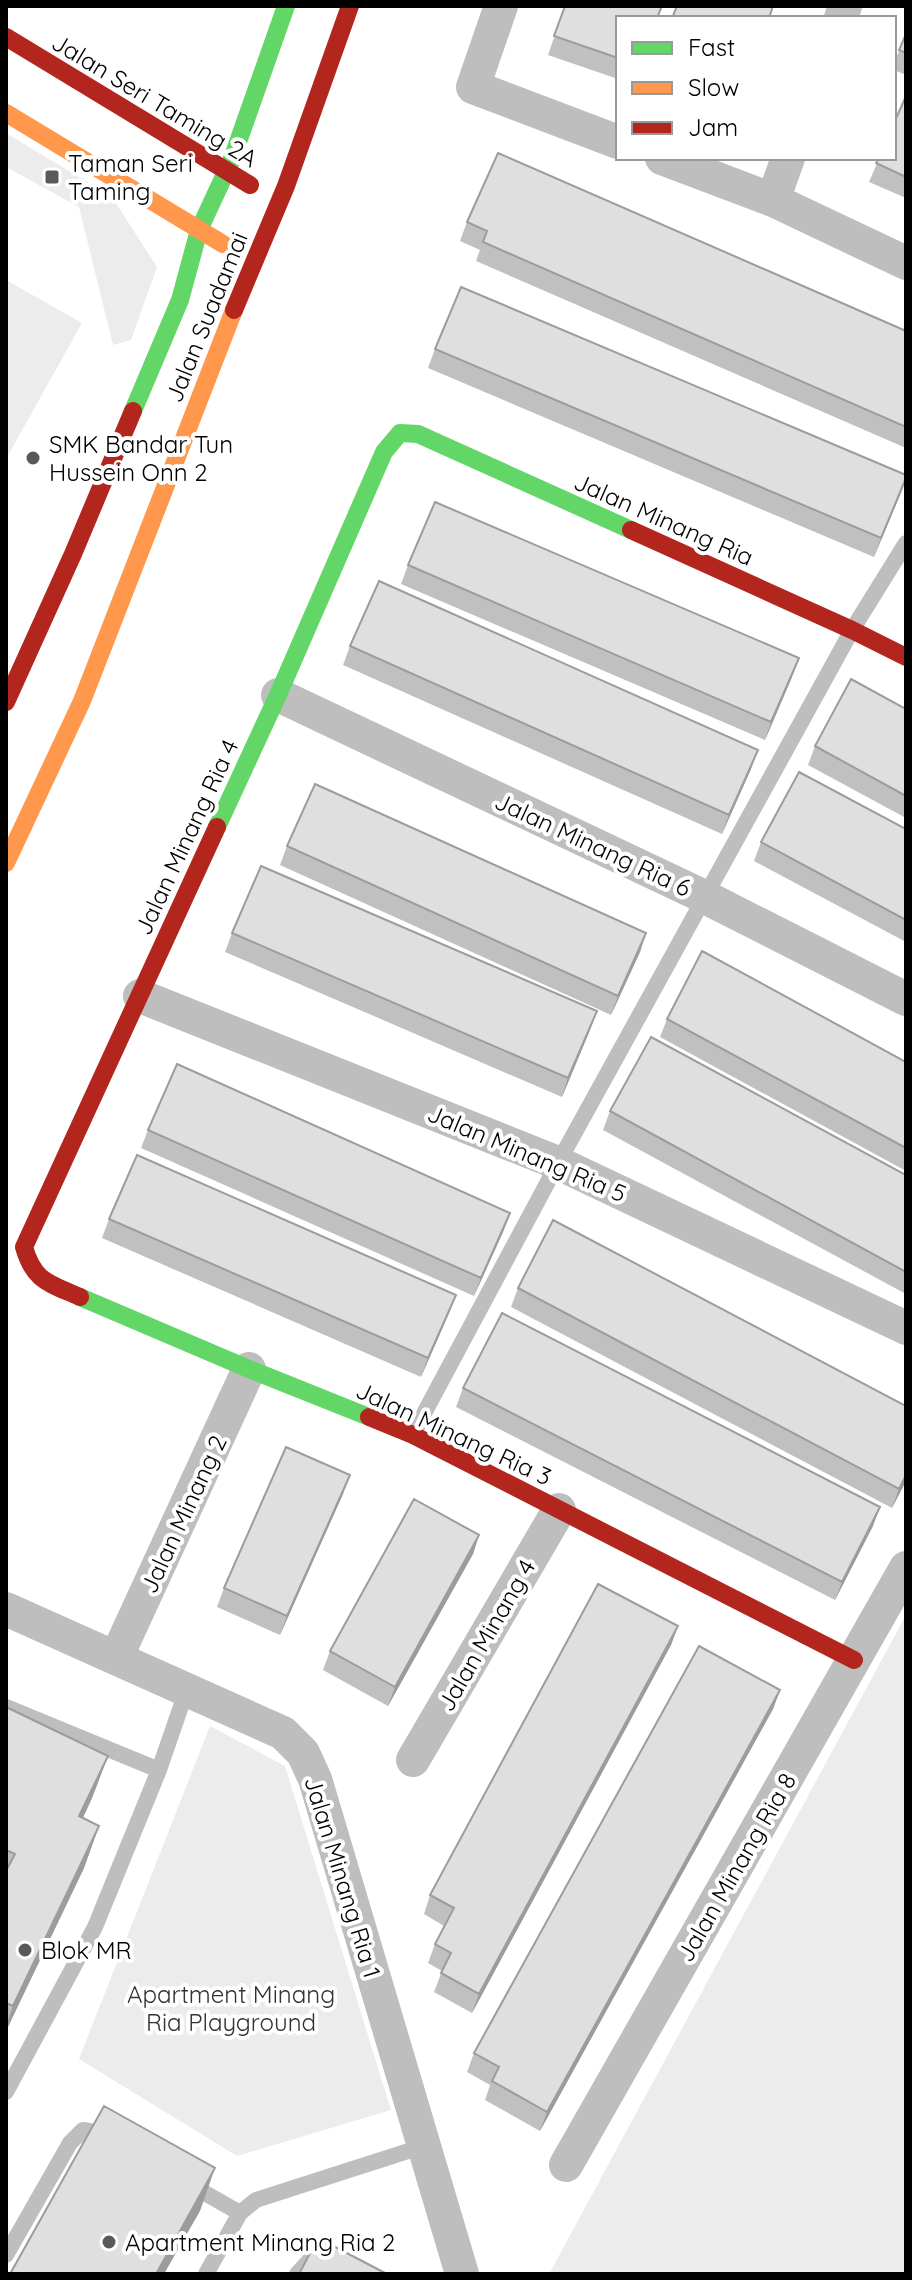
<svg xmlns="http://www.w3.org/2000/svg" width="912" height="2280" viewBox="0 0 912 2280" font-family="Quicksand,sans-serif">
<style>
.green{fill:#ececec}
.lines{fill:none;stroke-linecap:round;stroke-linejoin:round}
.lane{stroke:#bebebe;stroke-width:16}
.street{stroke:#bebebe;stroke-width:34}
.fast{stroke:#63d668;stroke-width:18}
.slow{stroke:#ff974d;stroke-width:18}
.jam{stroke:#b3261e;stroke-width:18}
.wall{fill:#c0c0c0}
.shaded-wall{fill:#9c9c9c}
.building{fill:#dfdfdf;stroke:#9c9c9c;stroke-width:2}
.poi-dot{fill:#595959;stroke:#fff;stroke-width:3}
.labels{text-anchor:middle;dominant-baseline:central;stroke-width:8;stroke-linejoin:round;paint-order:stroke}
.street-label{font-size:24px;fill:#000;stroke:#fff}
.poi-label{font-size:24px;fill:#000;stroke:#fff;text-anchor:start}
.park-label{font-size:24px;fill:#333;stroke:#fff}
</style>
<rect width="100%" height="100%" fill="#fff"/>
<path class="green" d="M6 133 112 197 157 267 131 340 113 345 79 207 6 167Z
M6 280 82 323 6 459Z
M906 1615V2274H549Z
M210 1726 285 1766 391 2110 237 2156 79 2059Z"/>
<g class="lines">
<path class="lane" d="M413 1434 558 1163 852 630 906 543
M6 1707 159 1770
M6 2092 95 1927 159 1770 187 1689
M189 2184 240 2213
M6 2255 70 2143 83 2130 100 2133 110 2139
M206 2274 240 2213 256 2200 424 2146
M297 2274 309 2261 317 2257 330 2260 348 2274"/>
<path class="street" d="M501 6 473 87 618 142
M841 18 845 6
M662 158 773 200 906 263
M773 200 788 158
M278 695 705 897 906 999
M140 996 558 1163 906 1328
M6 1609 283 1733 303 1753 315 1779 462 2274
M116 1658 249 1369
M413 1760 559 1510
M566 2165 906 1568"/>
<path class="fast" d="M133 411 180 300 199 230 232 159 286 6
M217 827 278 695 384 452 400 433 418 434 631 530
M80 1297 249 1369 369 1417"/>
<path class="slow" d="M6 113 223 244
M6 863 82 701 234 310"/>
<path class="jam" d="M6 37 250 185
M234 310 286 186 350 6
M631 530 852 630 906 657
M6 702 73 554 133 411
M80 1297C49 1283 34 1282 24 1247L217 827
M369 1417 413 1435 854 1660"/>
</g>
<path class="wall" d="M565 6 618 18V79L548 55Z
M906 34V75L894 70V63Z
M906 96V198L869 182Z
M467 222 906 331V448L476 261 480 250 460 241Z
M435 349 906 479 874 557 428 368Z
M408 565 792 677 765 740 401 584Z
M350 646 751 769 722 834 343 665Z
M906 709V818L808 765 815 746Z
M906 829V942L754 861 761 842Z
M287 846 646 933 640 952 611 1015 280 865Z
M232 933 590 1030 562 1097 225 952Z
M667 1019 906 1062V1171L660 1037Z
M610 1111 906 1175V1294L603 1130Z
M148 1130 510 1213 503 1232 474 1296 141 1148Z
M109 1219 449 1313 421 1377 102 1238Z
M518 1288 906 1481 892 1508 511 1307Z
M463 1388 873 1526 835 1600 456 1407Z
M343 1494 280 1635 217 1607 224 1588Z
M479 1535 473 1554 388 1706 323 1670 330 1651Z
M678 1626 671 1645 472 2013 434 1992 442 1971 428 1963 435 1944 444 1926 424 1914 430 1895Z
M780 1690 773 1709 540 2131 485 2100 490 2085 467 2072 474 2053Z
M6 1707 108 1756 92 1798 83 1818 99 1826 84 1868 6 2031Z"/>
<path class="shaded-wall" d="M906 478 900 495 874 557 881 538Z
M799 658 792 677 765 740 771 722Z
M758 750 751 769 722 834 729 815Z
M646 933 640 952 611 1015 618 996Z
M597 1011 590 1030 562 1097 568 1078Z
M510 1213 503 1232 474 1296 481 1278Z
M456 1295 449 1313 421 1377 428 1358Z
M350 1475 343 1494 280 1635 287 1616Z
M906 1475V1481L892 1508 899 1489Z
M880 1507 873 1526 835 1600 842 1582Z
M479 1535 473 1554 388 1706 395 1687Z
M678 1626 671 1645 472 2013 479 1994Z
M780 1690 773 1709 540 2131 547 2112Z
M108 1756 92 1798 64 1858 79 1816Z
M99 1826 84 1868 6 2031V2026L13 2006Z
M215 2168 200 2211 164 2274H156Z"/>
<path class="building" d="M565 6H662L657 18H618V58L554 36Z
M677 6H773L769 18H672Z
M906 34V53L899 50Z
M906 96V177L876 163 879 158H894V123Z
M498 153 906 331V427L483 242 487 231 467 222Z
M461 287 906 475V478L881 538 435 349Z
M435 502 799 658 771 722 408 565Z
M379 581 758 750 729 815 350 646Z
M851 679 906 709V796L815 746Z
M799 772 906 829V920L761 842Z
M315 784 646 933 618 996 287 846Z
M261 866 597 1011 568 1078 232 933Z
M702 951 906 1062V1148L667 1019Z
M651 1037 906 1175V1272L610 1111Z
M177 1064 510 1213 481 1278 148 1130Z
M137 1155 456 1295 428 1358 109 1219Z
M553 1220 906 1406V1475L899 1489 518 1288Z
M502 1313 880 1507 842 1582 463 1388Z
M286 1447 350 1475 287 1616 224 1588Z
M414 1499 479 1535 395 1687 330 1651Z
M598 1584 678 1626 479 1994 441 1973 451 1953 435 1944 454 1908 430 1895Z
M699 1646 780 1690 547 2112 492 2081 499 2067 474 2053Z
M6 1707 108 1756 79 1816 99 1826 13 2006 6 2003V1871L15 1854 6 1850Z
M104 2106 215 2168 156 2274H10Z
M318 2238 387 2274H299Z"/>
<g class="poi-dot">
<rect x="44" y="169" width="16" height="16" rx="4"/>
<circle cx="33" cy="458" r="8"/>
<circle cx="25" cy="1950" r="8"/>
<circle cx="109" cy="2242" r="8"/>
</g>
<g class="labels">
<g class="street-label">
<text transform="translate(155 100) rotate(31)">Jalan Seri Taming 2A</text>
<text transform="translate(206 317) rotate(-68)">Jalan Suadamai</text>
<text transform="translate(664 519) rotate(24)">Jalan Minang Ria</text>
<text transform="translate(186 837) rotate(-65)">Jalan Minang Ria 4</text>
<text transform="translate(593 844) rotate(25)">Jalan Minang Ria 6</text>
<text transform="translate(527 1153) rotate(23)">Jalan Minang Ria 5</text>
<text transform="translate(454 1433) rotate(25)">Jalan Minang Ria 3</text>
<text transform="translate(183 1514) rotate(-65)">Jalan Minang 2</text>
<text transform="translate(486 1635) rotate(-60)">Jalan Minang 4</text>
<text transform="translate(736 1867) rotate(-60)">Jalan Minang Ria 8</text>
<text transform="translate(343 1877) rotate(73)">Jalan Minang Ria 1</text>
</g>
<g class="poi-label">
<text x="68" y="163">Taman Seri<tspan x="68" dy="28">Taming</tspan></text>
<text x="49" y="444">SMK Bandar Tun<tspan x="49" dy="28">Hussein Onn 2</tspan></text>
<text x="41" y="1950">Blok MR</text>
<text x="125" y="2242">Apartment Minang Ria 2</text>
</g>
<g class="park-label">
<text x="231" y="1994">Apartment Minang<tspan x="231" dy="28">Ria Playground</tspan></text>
</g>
</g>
<rect width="912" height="2280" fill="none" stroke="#000000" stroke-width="16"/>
<rect x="616" y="16" width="280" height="144" fill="#ffffff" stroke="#999999" stroke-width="2"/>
<rect x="632" y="42" width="40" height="12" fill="#63d668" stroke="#999999" stroke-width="2"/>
<text x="688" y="56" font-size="24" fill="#000000">Fast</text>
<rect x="632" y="82" width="40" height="12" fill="#ff974d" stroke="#999999" stroke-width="2"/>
<text x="688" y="96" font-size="24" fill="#000000">Slow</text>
<rect x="632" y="122" width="40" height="12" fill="#b3261e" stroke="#999999" stroke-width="2"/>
<text x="688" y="136" font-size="24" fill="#000000">Jam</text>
</svg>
